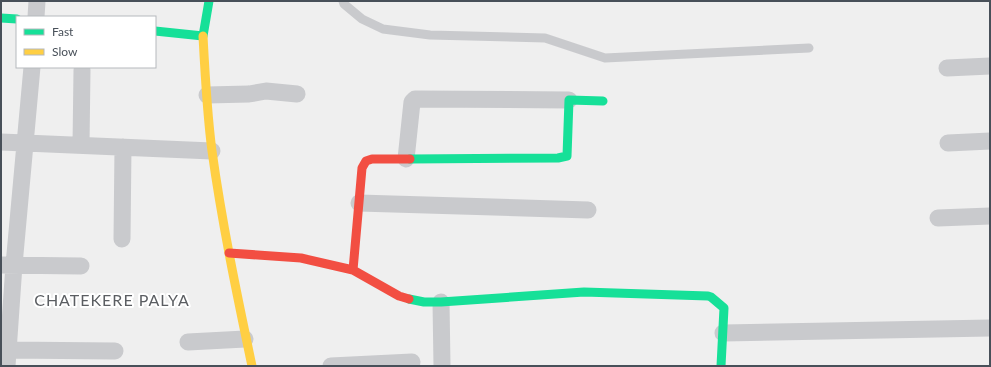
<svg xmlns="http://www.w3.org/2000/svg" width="991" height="367" viewBox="0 0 991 367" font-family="Lato,sans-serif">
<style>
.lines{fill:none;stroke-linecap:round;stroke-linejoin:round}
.lane{stroke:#c9cacd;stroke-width:9}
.street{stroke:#c9cacd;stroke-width:17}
.fast{stroke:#16e098;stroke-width:9}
.slow{stroke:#ffcf43;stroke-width:9}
.jam{stroke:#f24e42;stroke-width:9}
.labels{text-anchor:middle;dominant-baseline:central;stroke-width:4;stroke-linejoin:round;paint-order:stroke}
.quarter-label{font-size:16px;letter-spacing:1px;fill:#5b5e62;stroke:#fff}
</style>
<rect width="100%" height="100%" fill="#efefef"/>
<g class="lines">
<path class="lane" d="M343 1 344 4 362 19 383 29 430 35 545 38 605 58 809 48"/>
<path class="street" d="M36 17 37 1
M947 68 990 66
M207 95 249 94 266 91 297 94
M1 142 25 143 212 151
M948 143 990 141
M81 145 82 70
M406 159 412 102 415 99 569 100
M359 203 588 210
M938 218 990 216
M122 239 123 147
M1 265 81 266
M441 302 442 366
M723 333 990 328
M188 342 245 339
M8 350 115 351
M7 366 14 265 32 67
M331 366 412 362"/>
<path class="fast" d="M1 18 17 19
M155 31 203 36 209 1
M410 159 558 158 567 156 569 100 603 101
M409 299 424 302H441L584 292 708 296 711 297 724 308 721 366"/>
<path class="slow" d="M203 36C205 74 207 113 212 151 222 223 237 295 252 366"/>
<path class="jam" d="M229 253 301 258 353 270 399 296 409 299
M353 270 362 168 366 161 372 159H410"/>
</g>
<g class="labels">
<g class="quarter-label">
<text x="112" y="299">CHATEKERE PALYA</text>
</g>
</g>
<rect width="991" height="367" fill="none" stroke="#485059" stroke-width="4"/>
<rect x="16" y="16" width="140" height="52" fill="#ffffff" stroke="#b6b9bd"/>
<rect x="24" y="29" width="20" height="6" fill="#16e098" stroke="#b6b9bd"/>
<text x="52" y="36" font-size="12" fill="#485059">Fast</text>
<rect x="24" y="49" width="20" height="6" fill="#ffcf43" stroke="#b6b9bd"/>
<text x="52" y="56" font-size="12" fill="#485059">Slow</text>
</svg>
